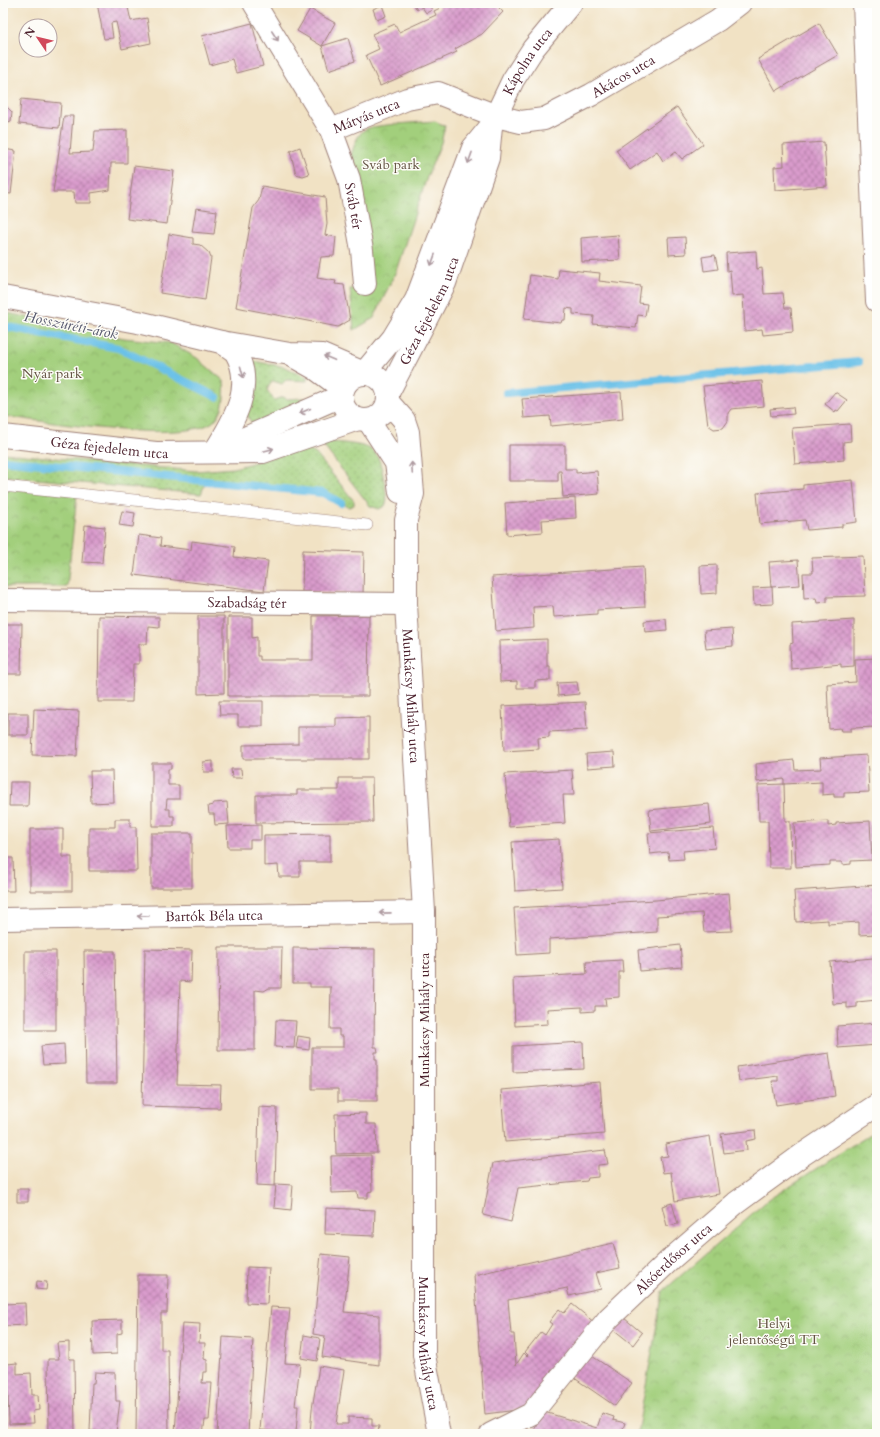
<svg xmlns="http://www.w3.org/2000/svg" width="880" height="1437" viewBox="0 0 880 1437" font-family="Cardo,serif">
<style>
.grass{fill:url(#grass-dots);stroke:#767754}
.park{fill:url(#park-crowns);stroke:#767754}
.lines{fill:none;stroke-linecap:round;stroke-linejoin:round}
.stream{stroke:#6bc1e8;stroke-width:8}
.building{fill:url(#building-cross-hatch)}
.lane-casing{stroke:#9e8078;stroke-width:12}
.street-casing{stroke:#9e8078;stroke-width:24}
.secondary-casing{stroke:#9e8078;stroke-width:24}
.lane{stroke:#fff;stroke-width:11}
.street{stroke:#fff;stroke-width:22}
.secondary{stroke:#fff;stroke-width:22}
.oneway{stroke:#ae9aa0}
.labels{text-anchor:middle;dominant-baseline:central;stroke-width:3;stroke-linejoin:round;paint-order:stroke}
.street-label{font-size:14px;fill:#4a1f2b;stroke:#fdfcf7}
.park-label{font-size:14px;fill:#645443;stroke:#fdfcf7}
.water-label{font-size:15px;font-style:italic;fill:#56586d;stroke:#fdfcf7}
</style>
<defs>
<pattern id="grass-dots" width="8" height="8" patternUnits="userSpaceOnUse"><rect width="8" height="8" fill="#a2cf7c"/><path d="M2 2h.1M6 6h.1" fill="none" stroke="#8db16b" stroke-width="1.8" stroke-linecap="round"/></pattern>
<pattern id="park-crowns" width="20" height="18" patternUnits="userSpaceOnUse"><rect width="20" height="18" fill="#a2cf7c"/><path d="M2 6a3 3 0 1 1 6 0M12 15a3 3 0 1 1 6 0" fill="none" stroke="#8db16b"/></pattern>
<pattern id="building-cross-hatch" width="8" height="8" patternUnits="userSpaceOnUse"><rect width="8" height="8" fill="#d99bcc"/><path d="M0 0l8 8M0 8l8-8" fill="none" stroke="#b27ea6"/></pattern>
</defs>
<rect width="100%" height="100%" fill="#fdfcf7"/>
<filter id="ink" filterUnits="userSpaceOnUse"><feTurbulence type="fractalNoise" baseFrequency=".025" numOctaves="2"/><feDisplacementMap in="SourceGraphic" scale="8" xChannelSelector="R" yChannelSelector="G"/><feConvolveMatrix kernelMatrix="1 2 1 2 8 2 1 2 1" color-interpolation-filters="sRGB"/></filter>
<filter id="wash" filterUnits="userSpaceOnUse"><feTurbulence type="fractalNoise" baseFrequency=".012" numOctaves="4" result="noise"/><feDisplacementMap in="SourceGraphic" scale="16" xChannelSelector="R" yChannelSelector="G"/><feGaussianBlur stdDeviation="0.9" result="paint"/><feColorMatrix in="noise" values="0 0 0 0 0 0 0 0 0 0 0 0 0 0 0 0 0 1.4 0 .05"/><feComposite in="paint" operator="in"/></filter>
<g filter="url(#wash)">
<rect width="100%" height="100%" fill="#f1e2c4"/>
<path class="grass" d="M253 361 285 367 307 377V381L286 380 282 384 273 381 269 386 267 390 274 400 283 397 287 399 304 398 303 404 255 423 251 422 246 412 250 363Z
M324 441C381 447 378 443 387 500L385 506 379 509 370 506 322 444Z
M305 448 316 454 354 501V505L349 507 330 496 205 484 201 494 3 476V453L196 471 234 468Z"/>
<path class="park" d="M435 121 445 126 441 143 427 177 396 271 374 318 354 330 350 289 372 286 350 158C354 148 356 134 366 129 373 125 423 122 435 121Z
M3 312 124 338 171 343 197 358 224 381C225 394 225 410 214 421 188 445 41 421 3 416Z
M3 488 77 495 67 587H3Z
M877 1129V1434H637L663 1291 768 1200Z"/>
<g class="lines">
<path class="stream" d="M3 326 118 348 217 397
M506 393 859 362
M3 460 323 493 341 503"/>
</g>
<g id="blocks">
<path class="building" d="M97 3H127L131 21 147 18 151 43 122 49 116 22 111 23 113 38 104 39Z
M413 3H428L432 10 426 13 422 7 417 10Z
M437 3H506L499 8 503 12 482 34 455 49 457 52 380 86 366 55 379 49 372 34 395 24 399 32 436 15 434 11 440 8Z
M382 5 386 16 377 20 373 9Z
M310 9 335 23 322 46 297 31Z
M252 23 263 66 236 73 232 59 210 65 202 36Z
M819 23 838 55 776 91 758 59Z
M348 38 355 61 329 70 322 46Z
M21 99 61 103 59 128 19 124Z
M5 105 12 112 11 121 3 124V106Z
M677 107 703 144 682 159 676 152 663 161 657 151 630 170 616 150Z
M64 116H73L70 153 93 152 95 131 127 130V163H111L110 190 91 193V203H75L74 192H53Z
M824 142 827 186 775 190 774 167 784 166 783 145Z
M300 147 309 174 303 176 296 174 290 151Z
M3 149 16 151 11 194 3 193Z
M134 166 174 171 167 224 127 219Z
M262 186 325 197 327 224 325 235 336 237 334 256 321 257 317 278 336 281 335 284 344 285 350 320 338 327 236 307 253 208 259 200Z
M3 203H6L4 225H3Z
M196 208 217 211 214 234 192 232Z
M169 234 193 238V244L200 245 209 253 211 258 205 300 160 293Z
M618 235 620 260 582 262 581 238Z
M685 237 686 254 669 255 668 238Z
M756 251 757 269 762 268 764 294 783 293 785 308H791L793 332 763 335 762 329 745 331 743 295 732 296 730 270 727 271 726 253Z
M715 255 718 269 704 271 702 257Z
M559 269 600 273 599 281 641 286 639 303 647 304 645 316 638 315 636 328 593 324 594 316 573 314V309L566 308 565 320H562L561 323 524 319 530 275 558 279Z
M762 381 764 406 731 409 728 413V421L723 428 714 429 708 425 703 386Z
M621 392 623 419 551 426 550 416 524 418 522 399Z
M835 392 847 400 838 411 836 410 835 412 825 404Z
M793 407 794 414 771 416 770 409Z
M850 424 851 441 843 442 844 460 795 464 792 428Z
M509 445H565V469H576V473L597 471 599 494 563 497 561 471H558V481H509Z
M853 480 857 522 842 524V527L807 530 805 520 760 524 757 493 803 489V485Z
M575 498 576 518 542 520 543 532 507 535 505 503Z
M122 511 135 513 133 527 119 525Z
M85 525 105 527 102 563 82 562Z
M139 535 161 538 160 546 191 550 192 541 235 547 234 557 268 561 264 591 134 575Z
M303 550 364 552 363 594 302 592Z
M863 556 865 596 827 597V602L817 603 816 598 804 599 803 573H813L812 558Z
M798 560 800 585 771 587 769 562Z
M717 565V593L701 594 700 566Z
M643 567 645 607 597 610V614L554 617 553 606 533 607 534 628 496 631 492 577Z
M772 587 773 604 754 605 753 588Z
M369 615 368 696H228V617H252V638L257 637V656H260V660H313V616Z
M99 616 159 617V627L148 626 147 644H139V664H133L132 702H98Z
M198 616H224V693L198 694Z
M666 619 667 630 645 632 644 621Z
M854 620V666L841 667V664L791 669 790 644 793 643 792 624Z
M3 624H22L21 674H7V679H3Z
M732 629 733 646 706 649 704 631Z
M547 639V666H550V680L535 681V688H517V681L500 682 499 641Z
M877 658V727L851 728V731H841L840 728 829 729 827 684 856 682 855 659Z
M577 682 579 694 558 696 557 683Z
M219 701H263V726H238V715H220Z
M585 702 587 730 549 732V737L538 738 539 749 504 751 502 706Z
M34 709 79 711 77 756 32 755Z
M8 713H28V735H8Z
M369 717V759H243V745L298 744V727H336V718Z
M614 752 615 766 587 768 586 754Z
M867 755 869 792 844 793V797H834V794L822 795V782L784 784V779L757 782 756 764 794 760 795 770 821 769 820 758Z
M213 761V772H204L203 762Z
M152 763H171V769H168V785H179V799H167L166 809H170V816H174V826H152Z
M231 769H241L242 778H232Z
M572 770 574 795H563L565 823 509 827 505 774Z
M90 771H112L113 802 91 803Z
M339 778H372L373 822 256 823V795H297V790H339Z
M10 782H29L28 806H9Z
M784 784 785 821H790L791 868H769L768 821H759L758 785Z
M227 802 229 824 215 825 214 814H209L208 806 213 805V803Z
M709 804 711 824 651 831 649 810Z
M115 819H130V827H136L137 871H89V827H115Z
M828 821V826L836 825V823L870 821 872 860 851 861V864L842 865V862H830V865L796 867 794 823Z
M874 824H877V860H874Z
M261 825V840H250V848H228L227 826Z
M713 828 715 848 683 851 684 859 669 860 668 852 650 854 648 833Z
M30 829H63V857H72V891H30Z
M151 833H192V888H151Z
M330 834V862H300V877H279L278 865 264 866V835Z
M559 839 562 888 515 891 512 842Z
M3 858H13L14 891H3Z
M877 885V934L859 935V922L828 924V920L796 922 794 891Z
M729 893 732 931 704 932 702 913 657 916V932L549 939V953L517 955 514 908 656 900Z
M680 945 682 967 640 971 638 950Z
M219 947H282L281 988H269L264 991 255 990V1050H218Z
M293 948 375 949 374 1047H377L378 1052H375V1059H377V1101H338V1089H312V1047H343V1036H339V1029H330L331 987H310V983H293Z
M145 949 192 950 191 982 180 981 177 1084 221 1085 220 1108 142 1106Z
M25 951H56V1030H25Z
M84 951H115L117 1083H86Z
M873 958 877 1000 857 1002V1007L847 1008V1003L833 1004 830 962Z
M622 960 623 972H619V997L605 998 606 1006H595V1011L582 1012V1007L547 1009 548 1024 515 1026 513 978 587 974 586 962Z
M276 1020 296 1021 294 1048 275 1047Z
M877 1023V1045L838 1048 837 1026Z
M298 1036 310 1038 309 1050 296 1048Z
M583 1042 584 1069 513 1072V1046Z
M64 1044 65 1064 43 1065 41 1046Z
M829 1053 835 1096 776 1105 772 1081H778V1076L739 1081 737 1067Z
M600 1082 604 1134 505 1142 501 1090Z
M259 1107 277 1108 275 1186 257 1185Z
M366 1113V1124H376L377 1153 336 1154 335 1114Z
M755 1130 756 1139 746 1141 747 1150 724 1153 721 1134Z
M710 1136 719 1194 675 1201 671 1172 663 1173 660 1157 668 1156 666 1144Z
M605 1150 608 1164 598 1165V1177L588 1178 587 1181 518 1188 511 1222 483 1215 493 1163Z
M371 1155 372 1191 368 1192V1198H358L357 1192 332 1193 331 1156Z
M276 1184 293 1185 291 1210 274 1208Z
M17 1189H28V1202H17Z
M672 1203 678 1224 667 1226 662 1206Z
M326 1208 375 1210 374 1236 325 1234Z
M613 1243 620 1268 596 1273 601 1289 569 1296 567 1288 508 1300 511 1334H514L516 1365 524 1353 527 1356 528 1355 525 1352 541 1332 545 1335 552 1324 549 1322 559 1309 564 1313 572 1304 595 1323 525 1409 485 1414 474 1275Z
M321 1254 350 1257 344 1312 379 1315V1365L322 1357 325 1336 313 1334Z
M247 1267 269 1268 267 1304 246 1303Z
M138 1275H168L167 1313H161V1350H168L169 1434H136Z
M37 1281 47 1282 46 1290 36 1289Z
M25 1303 26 1325 4 1326V1304Z
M271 1307 290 1308 285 1363 300 1364 295 1406H298L296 1433 260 1430Z
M624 1318 642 1333 633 1345 613 1329Z
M122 1320V1333L117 1334V1354L93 1355 92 1321Z
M182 1323 200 1324 199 1343H205L204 1359 207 1360V1372H203L202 1383H212L209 1420H205L203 1434H175Z
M304 1335 320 1338 317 1361 301 1358Z
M223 1337 253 1339 248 1434H217Z
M69 1342V1359H74L75 1434H49L48 1359H59L57 1343Z
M586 1352 632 1383 615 1406 570 1375Z
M17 1363V1374L31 1373 32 1395H38L39 1410 33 1411 34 1423 9 1424 7 1364Z
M319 1366 344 1370 336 1424H348V1417L372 1418V1426H379L378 1434H310L312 1409Z
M95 1372 115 1373 116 1401H120L116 1432 90 1431 92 1383H94Z
M541 1411 597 1428 602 1413 614 1417 613 1420 625 1423 621 1434H533Z"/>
</g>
</g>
<g filter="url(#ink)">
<use href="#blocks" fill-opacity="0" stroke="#9e8078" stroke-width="1"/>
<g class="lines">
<defs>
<path id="lane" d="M3 486 367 525"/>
<g id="street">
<path id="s1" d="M254 3 331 130 349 179 362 250 365 284"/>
<path d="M864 3 877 301"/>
<path id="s2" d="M331 130 407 99 438 93 496 116 521 122 544 119 591 95 718 20 740 3"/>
<path d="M3 297 138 322 221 342 290 354 322 355 364 373"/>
<path d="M291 355 316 369 343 389"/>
<path d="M215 451C233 422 255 387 236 353 233 349 225 345 221 342"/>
<path id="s3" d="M3 600 406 604"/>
<path id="s4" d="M491 1434 531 1414 609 1318 671 1259 736 1203 802 1155 877 1105"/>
</g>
<g id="secondary">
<path id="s5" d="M364 373 393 338 416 300 473 148 491 126 513 80 533 49 571 3"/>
<circle cx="365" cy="397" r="23"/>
<path id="s6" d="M388 393 445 283 488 158 491 126"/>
<path id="s7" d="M388 402 404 420 408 432 413 494 406 520V604L424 912V1355L439 1434"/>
<path d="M368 420 396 463 400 492"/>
<path id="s8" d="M3 436 156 453 263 452 358 419"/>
<path d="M220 449 341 396"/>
<path id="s9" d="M3 919 424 912"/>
</g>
</defs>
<use href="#lane" class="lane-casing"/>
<use href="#street" class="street-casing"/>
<use href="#secondary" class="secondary-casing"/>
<use href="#lane" class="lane"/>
<use href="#street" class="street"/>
<use href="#secondary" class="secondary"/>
</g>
<defs><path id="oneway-shaft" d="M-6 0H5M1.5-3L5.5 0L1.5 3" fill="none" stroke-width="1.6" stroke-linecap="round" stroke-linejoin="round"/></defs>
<g class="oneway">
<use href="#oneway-shaft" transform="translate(275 36) rotate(57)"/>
<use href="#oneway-shaft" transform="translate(470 158) rotate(110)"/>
<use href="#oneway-shaft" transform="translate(433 260) rotate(110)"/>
<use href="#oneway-shaft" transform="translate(329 358) rotate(-157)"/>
<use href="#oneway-shaft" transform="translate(242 372) rotate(75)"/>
<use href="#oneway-shaft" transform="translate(305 411) rotate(156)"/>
<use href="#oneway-shaft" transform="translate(268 450) rotate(-15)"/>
<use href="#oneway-shaft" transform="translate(412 468) rotate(-93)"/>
<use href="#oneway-shaft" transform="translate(385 913) rotate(179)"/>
<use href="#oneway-shaft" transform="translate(143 916) rotate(179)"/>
</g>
</g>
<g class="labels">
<g class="street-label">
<text stroke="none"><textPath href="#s5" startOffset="355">Kápolna utca</textPath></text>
<text stroke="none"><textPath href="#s2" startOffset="315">Akácos utca</textPath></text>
<text stroke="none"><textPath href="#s2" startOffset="38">Mátyás utca</textPath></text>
<text stroke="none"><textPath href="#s1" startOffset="228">Sváb tér</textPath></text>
<text stroke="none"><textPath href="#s6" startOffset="92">Géza fejedelem utca</textPath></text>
<text stroke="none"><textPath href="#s8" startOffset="107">Géza fejedelem utca</textPath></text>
<text stroke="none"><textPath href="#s3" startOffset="244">Szabadság tér</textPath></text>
<text stroke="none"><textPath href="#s7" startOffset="302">Munkácsy Mihály utca</textPath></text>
<text stroke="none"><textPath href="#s9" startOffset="211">Bartók Béla utca</textPath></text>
<text transform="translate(424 1020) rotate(-90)">Munkácsy Mihály utca</text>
<text stroke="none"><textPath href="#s4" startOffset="256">Alsóerdősor utca</textPath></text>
<text stroke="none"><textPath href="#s7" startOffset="950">Munkácsy Mihály utca</textPath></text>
</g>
<g class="park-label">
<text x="391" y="164">Sváb park</text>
<text x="52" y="373">Nyár park</text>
<text x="774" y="1323">Helyi<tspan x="774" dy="16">jelentőségű TT</tspan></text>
</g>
<g class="water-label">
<text transform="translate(71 325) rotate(11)">Hosszúréti-árok</text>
</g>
</g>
<rect width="880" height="1437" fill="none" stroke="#fdfcf7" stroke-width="16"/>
<g transform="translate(38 38) rotate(305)"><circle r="19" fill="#fdfcf7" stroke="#b5a4a5"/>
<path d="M0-3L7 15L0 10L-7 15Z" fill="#d1495b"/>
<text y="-6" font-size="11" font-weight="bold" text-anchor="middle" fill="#4a1f2b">N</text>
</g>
</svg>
